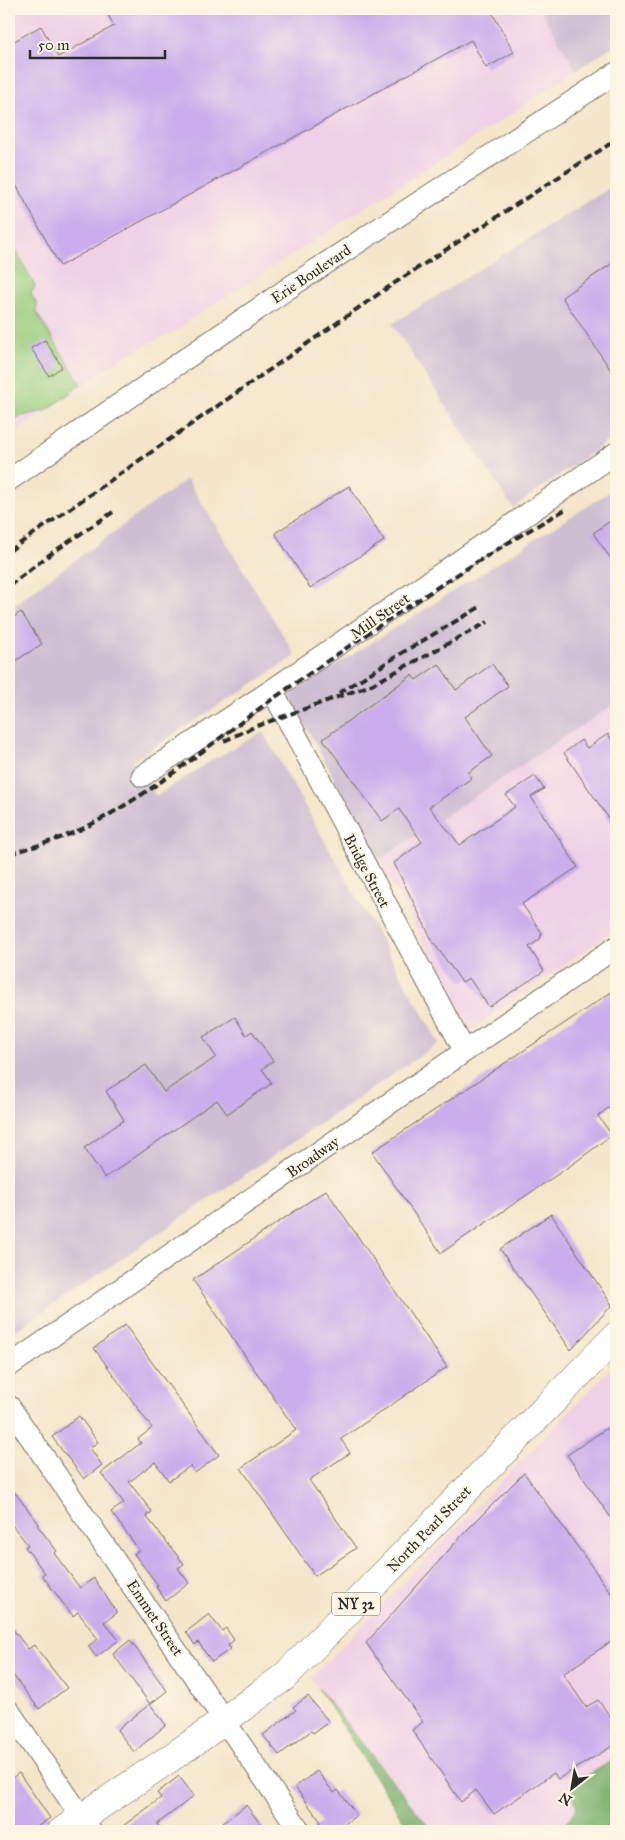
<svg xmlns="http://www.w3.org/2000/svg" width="625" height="1840" viewBox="0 0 625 1840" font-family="'IM FELL Great Primer',serif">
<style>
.built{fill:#efd0e6}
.industrial{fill:#cdbed2}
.green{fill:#97cc7d;stroke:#617c54}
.forest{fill:#79b06c;stroke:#526e4c}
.building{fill:#c9adec}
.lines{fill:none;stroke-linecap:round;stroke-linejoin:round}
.minor-casing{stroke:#716c62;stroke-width:23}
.major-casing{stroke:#716c62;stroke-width:29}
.minor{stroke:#fff;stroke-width:21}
.major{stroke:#fff;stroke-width:28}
.rail{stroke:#2b2b2b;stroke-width:4;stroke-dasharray:8 4;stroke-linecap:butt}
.labels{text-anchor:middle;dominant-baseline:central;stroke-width:4;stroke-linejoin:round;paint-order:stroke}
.shield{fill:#fcf5e5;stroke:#6a6863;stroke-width:1}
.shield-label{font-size:14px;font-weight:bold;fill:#2b2b2b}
.street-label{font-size:15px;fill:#2b2b2b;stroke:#fcf5e5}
</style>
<rect width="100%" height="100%" fill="#fcf5e5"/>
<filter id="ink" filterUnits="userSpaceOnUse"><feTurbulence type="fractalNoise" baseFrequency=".02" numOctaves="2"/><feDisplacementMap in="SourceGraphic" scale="10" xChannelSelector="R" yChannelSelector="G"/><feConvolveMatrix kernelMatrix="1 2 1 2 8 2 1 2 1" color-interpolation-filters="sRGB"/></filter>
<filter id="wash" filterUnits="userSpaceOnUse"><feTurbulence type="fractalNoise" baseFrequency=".0096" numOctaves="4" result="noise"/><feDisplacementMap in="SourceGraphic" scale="20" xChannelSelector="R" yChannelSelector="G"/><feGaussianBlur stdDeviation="1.12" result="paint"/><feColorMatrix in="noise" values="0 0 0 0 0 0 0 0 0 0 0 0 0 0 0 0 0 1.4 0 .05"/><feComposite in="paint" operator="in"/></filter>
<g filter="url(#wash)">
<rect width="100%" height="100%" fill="#f3e5c9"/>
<path class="built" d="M9 9H540L576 70 510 115 188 321 181 328 122 357 9 437Z
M616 703V929L471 1030 379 860Z
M616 1363V1758L571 1786 578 1808 560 1831H432L311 1678Z"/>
<path class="industrial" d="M540 9H616V44L576 70Z
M616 184V435L513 508 392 324Z
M187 479 296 656 132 761 156 796 212 760 263 732 439 1043 9 1335V608Z
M616 488V703L379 860 289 695Z"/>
<path class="green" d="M9 237 35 286 31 294 37 304 36 312 81 384 48 410 9 419Z"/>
<path class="forest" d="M318 1688 432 1831H410Z
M616 1758V1831H560L577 1808 571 1786Z"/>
<g id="blocks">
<path class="building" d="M105 9H490L514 52 486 68 471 40 60 266 9 172V44L41 26 58 57 114 26Z
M616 261V378L562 297Z
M45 340 62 367 49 376 31 348Z
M349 486 384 541 310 588 275 533Z
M616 517V566L593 533Z
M21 612 42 644 9 665V620Z
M439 664 456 690 492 664 508 686 465 717 492 756 468 773 472 778 429 807 460 845 515 807 506 795 535 776 544 789 531 797 578 867 522 904 542 933 540 939 529 947 544 971 489 1007 469 978 462 982 433 942 394 863 422 842 399 809 382 821 323 739 412 675 416 680Z
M608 734 616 746V829L564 753 581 740 587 748Z
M616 989V1102L598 1116 612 1135 570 1166 441 1253 372 1152Z
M235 1017 246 1035 252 1031 273 1061 262 1069 272 1083 227 1114 217 1100 105 1178 84 1148 124 1120 106 1091 146 1065 164 1092 216 1057 203 1037Z
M326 1190 447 1367 341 1439 350 1453 309 1480 356 1548 315 1576 241 1468 296 1430 193 1280Z
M551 1214 612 1305 571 1350 500 1249Z
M125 1325 219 1455 195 1473 190 1466 169 1481 155 1462 129 1482 152 1512 146 1516 184 1564 178 1568 189 1583 166 1601 156 1587 158 1585 134 1554 139 1550 111 1512 124 1503 101 1473 141 1443 138 1439 152 1428 94 1348Z
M79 1416 98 1442 90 1448 102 1465 84 1479 52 1437Z
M616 1422V1525L567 1455Z
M524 1473 616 1600V1638L563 1674 586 1707 598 1700 616 1724V1744L558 1779 554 1773 494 1814 476 1790 461 1802 412 1730 423 1722 366 1643 465 1532Z
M9 1485 39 1524 37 1525 57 1551 54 1553 80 1588 94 1578 117 1613 104 1622 119 1640 96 1657 88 1646 98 1639 78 1612 73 1616 62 1602 42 1575 45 1573 25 1547 28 1545 9 1521Z
M209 1614 222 1631 226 1628 234 1640 228 1645 230 1649 212 1662 198 1642 195 1645 186 1632Z
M9 1624 28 1649 34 1645 67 1688 39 1709 9 1670Z
M130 1640 167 1691 150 1704 166 1725 134 1752 117 1730 150 1704 113 1654Z
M308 1696 329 1722 313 1733 311 1731 279 1755 263 1735 296 1710 293 1707Z
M317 1771 334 1793 338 1790 357 1815 335 1831H312L321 1822 295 1787Z
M19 1773 50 1818 31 1831H9V1780Z
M179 1776 194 1796 157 1824 163 1831H116L161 1798 157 1793Z
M246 1805 266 1831H229L223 1823Z"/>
</g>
</g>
<g filter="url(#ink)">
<use href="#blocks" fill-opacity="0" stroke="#716c62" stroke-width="1"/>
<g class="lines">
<defs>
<path id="minor" d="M9 480 293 285 616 73
M272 690 464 1050
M142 776 272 690 616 453
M9 1366 616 947
M9 1406 300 1831
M9 1711 91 1831"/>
<path id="major" d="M62 1831 200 1738 284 1677 616 1336"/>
</defs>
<use href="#minor" class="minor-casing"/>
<use href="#major" class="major-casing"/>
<use href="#minor" class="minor"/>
<use href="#major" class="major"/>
<path class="rail" d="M9 551 393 284 616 140
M9 586 49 555 113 512
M339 693 405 651 480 607
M224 741 254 727 371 685 488 622
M9 854C37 846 64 838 90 825 156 791 214 741 274 698 369 632 465 566 566 509"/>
</g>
</g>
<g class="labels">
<rect class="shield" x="332" y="1592.5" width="48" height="23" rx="4"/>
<g class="shield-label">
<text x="356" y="1604">NY 32</text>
</g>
<g class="street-label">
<text transform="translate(311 274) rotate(-34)">Erie Boulevard</text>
<text transform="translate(380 616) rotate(-35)">Mill Street</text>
<text transform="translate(367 871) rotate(62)">Bridge Street</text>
<text transform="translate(313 1157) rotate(-35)">Broadway</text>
<text transform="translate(429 1529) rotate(-46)">North Pearl Street</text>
<text transform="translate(155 1618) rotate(56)">Emmet Street</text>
</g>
</g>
<rect width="625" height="1840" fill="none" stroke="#fcf5e5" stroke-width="30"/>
<g transform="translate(572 1788) rotate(211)" stroke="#fcf5e5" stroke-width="4" paint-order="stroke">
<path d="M0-4L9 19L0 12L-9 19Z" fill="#2b2b2b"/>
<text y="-8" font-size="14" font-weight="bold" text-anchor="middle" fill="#2b2b2b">N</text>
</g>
<path d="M30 50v8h135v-8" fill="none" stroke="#2b2b2b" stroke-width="2.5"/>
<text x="38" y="50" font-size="15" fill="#2b2b2b" stroke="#fcf5e5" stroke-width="4" paint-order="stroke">50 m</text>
</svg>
